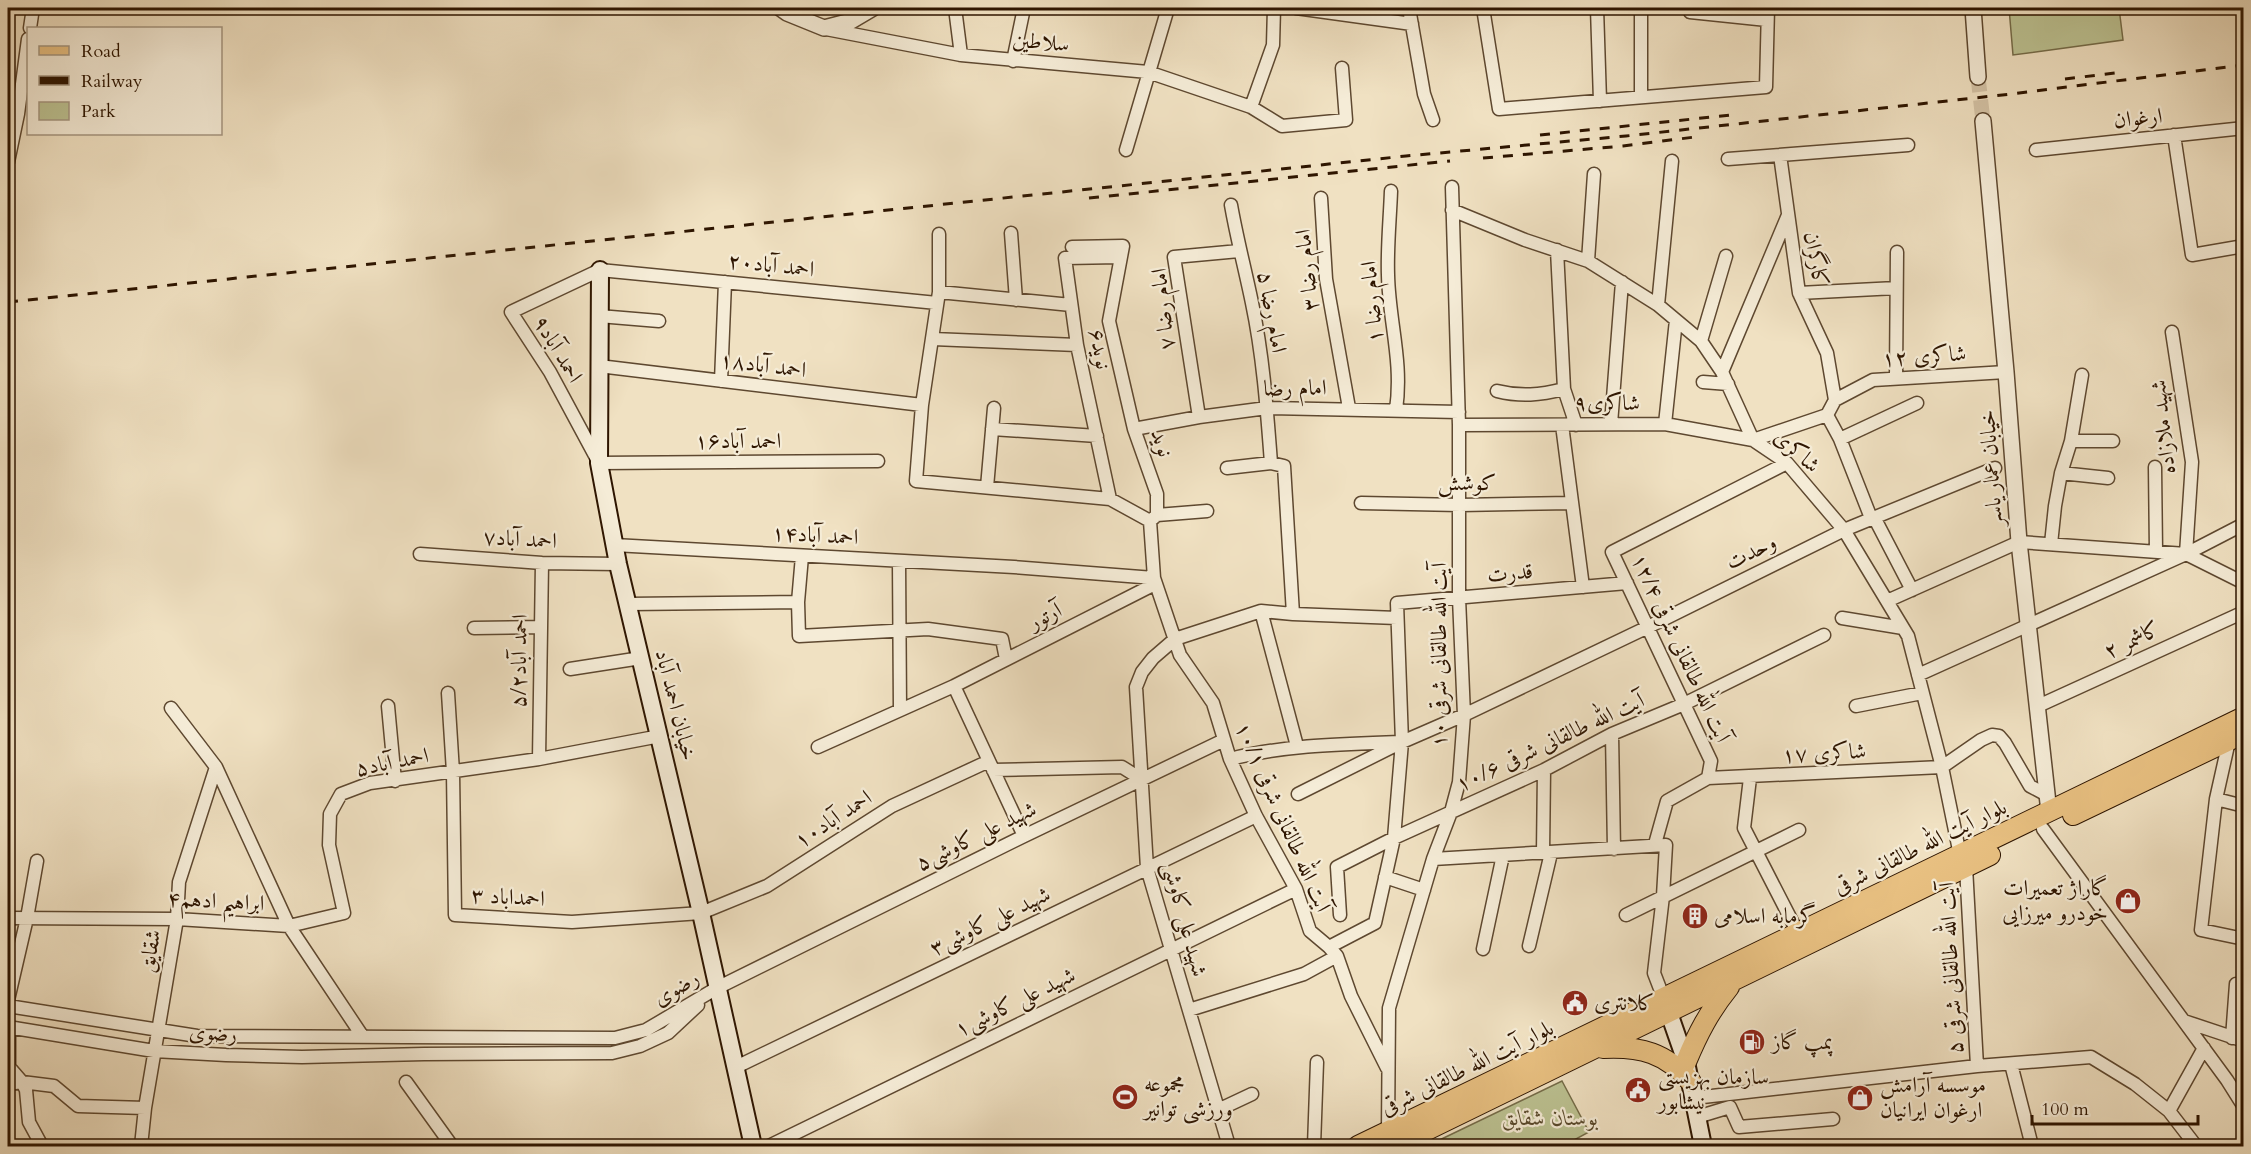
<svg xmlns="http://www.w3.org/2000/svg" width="2251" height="1154" viewBox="0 0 2251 1154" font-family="Cardo,Amiri,serif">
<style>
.green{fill:#bcc292;stroke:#756c49;stroke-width:1.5}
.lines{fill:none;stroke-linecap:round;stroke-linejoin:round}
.tertiary-tunnel{stroke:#d3c2a5;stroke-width:15;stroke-dasharray:15 8;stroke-linecap:butt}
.minor-casing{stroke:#5e4830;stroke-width:15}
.tertiary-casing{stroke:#5e4830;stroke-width:18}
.secondary-casing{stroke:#2e1500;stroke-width:20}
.primary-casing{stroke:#2e1500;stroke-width:22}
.minor{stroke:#f5ecd7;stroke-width:12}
.tertiary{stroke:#f5ecd7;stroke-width:15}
.secondary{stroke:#f5ecd7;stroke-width:16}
.primary{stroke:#e8c081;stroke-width:20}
.rail{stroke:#2e1500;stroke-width:3;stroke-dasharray:10 10;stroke-linecap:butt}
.labels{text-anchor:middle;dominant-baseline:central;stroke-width:4.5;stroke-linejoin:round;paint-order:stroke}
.street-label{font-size:22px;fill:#2e1500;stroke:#f5ecd7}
.poi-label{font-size:22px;fill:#2e1500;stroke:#f5ecd7;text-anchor:start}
.park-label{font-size:22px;font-style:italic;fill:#59492c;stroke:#f5ecd7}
</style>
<rect width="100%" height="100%" fill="#f0e1c2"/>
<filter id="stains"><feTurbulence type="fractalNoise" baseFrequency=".00333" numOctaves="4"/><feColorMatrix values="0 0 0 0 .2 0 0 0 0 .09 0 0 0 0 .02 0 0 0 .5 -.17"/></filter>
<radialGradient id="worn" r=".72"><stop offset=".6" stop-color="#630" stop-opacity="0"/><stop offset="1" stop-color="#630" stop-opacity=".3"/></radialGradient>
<path class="green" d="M2009 8H2119L2123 40 2013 55Z
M1562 1081 1589 1132 1572 1141 1574 1146H1427Z"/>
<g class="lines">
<path class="tertiary-tunnel" d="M1978 77 1983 121"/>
<defs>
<path id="minor" d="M955 8 961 55
M1296 8 1412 24
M1409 8 1424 94 1433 120
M1483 8 1499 109 1766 87 1768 8
M1597 8 1600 101
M1641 8V97
M1690 12 1767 20
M30 28 33 8
M826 29 961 55 1148 72 1251 107 1282 126 1346 120 1342 68
M1013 61 1024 8
M1251 107 1273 45 1274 8
M2174 135 2192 255 2244 246
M1126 150 1168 8
M2036 150 2244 128
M1780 155 1799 293 1827 353 1835 400
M1728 159 1908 145
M8 162 18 114 28 39
M1391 191C1390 219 1387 247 1388 275 1389 322 1403 361 1396 410
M1321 198 1326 279 1349 408
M1231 205C1237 239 1245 269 1252 303 1263 355 1267 410 1271 463
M1452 210 1525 240 1588 261 1658 305 1701 341 1722 372 1753 440 1787 463 1844 530 1908 636 1942 767 1960 855
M1011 233 1016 300
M939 234V292L922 405 916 481 1110 499 1150 521
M1072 247 1123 246 1109 321 1134 429 1157 494V515L1150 521 1154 578 1180 655 1213 703 1230 759 1256 816 1296 889 1310 931 1329 947 1337 956 1351 996 1387 1068
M1557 250 1564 389 1576 425
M1588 261 1594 174
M939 292 1071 305
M1799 293 1896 288
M1658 305 1672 161
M599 316 659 321
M2172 332 2192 462 2186 554
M933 339 1077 345
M1701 341 1726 256
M599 366 922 405
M1722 372 1788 215
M1896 379 1897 252
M721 381 725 282
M1703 382 1728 384
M1497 391C1521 397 1540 395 1564 389
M1827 415 1840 439 1871 518
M1199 417 1174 257 1239 251
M1611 424 1622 282
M1665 424 1676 320
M1459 425 1665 424 1753 440 1827 415 1835 400 1873 380 2006 372
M1562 425 1583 587
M992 429 1097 436
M1134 429 1199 417 1267 408 1459 412
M1840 439 1917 403
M2071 441H2113
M878 461 599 463 550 372 511 312 600 270 937 303
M2155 467 2156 552
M1227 468 1271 463 1284 466 1293 614
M2061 473 2108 478
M987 487 994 408
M1110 499 1077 345 1065 258 1119 257
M1361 503 1460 505 1572 503
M1157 515 1207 511
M1874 517 1912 590
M2051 544 2055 506 2061 473 2071 441 2082 375
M614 545 1014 567 1154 578
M420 554 542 563 618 564
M802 556 798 602 799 636 928 629 1002 639 1006 659
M899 561 900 710
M1887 601 2019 542 2186 554 2244 583
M628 604 798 602
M1261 611 1297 746
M1842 618 1903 628
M474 628 540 627
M570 669 641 658
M1918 675 2186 554 2244 524
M954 686 1024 836
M448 693 453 772 455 915 572 922 701 913 767 886 892 806 989 761
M388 706 395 781
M1856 706 1922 693
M2038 706 2244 612
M171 708 216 767 289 926 344 913 329 845 330 814 341 794 370 783 539 759 660 736
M1612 734 1614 849
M2229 741 2216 799 2201 930 2244 939
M818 747 954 686 1155 584
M539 759 542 563
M1230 759C1285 745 1341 744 1398 742
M993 770 1122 767 1141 779
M1708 778 1942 767 1981 740 1992 735 1999 736 2005 743 2030 786 2047 795
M1750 778 1744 828 1798 933
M1298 794 1402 742 1464 715 1648 627 1844 530 1995 468
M2216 799 2244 806
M2043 829 2227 1080 2244 1107
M1655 844 1667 801 1708 778 1711 761 1612 552 1787 463
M1543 853 1544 770
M1433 859 1666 845 1663 896 1654 973 1664 999
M1966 867 1977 1066
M1385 877 1424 890
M1340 915 1337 867 1394 838 1544 770 1612 734 1684 704 1824 635
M1626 915 1799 830
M8 918 177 919 289 926 363 1037
M1529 946 1551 853
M1329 947 1375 923 1394 838 1402 742 1397 603 1627 583
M1483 949 1503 855
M8 1000 27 918 37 861
M8 1006 197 1036 615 1038 646 1030 717 988 1024 836 1224 740
M1189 1010 1304 974 1337 956
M2184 1021 2244 1041
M8 1027 154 1051 226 1055 302 1057 424 1054 612 1053 640 1046 668 1033 698 1005
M9 1027V1067L22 1082 54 1086 78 1106 145 1108
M2232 1038 2236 984
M2011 1064 2032 1146
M734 1068 1256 816
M406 1082 452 1146
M8 1084 22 1082 26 1090 29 1122 42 1146
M1694 1098 1977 1066 2091 1057 2135 1084 2169 1111 2196 1146
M1218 1110 1252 1094
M2169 1111 2204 1048
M1697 1117 1730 1107 1739 1127 1833 1119
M1388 1132 1389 1008 1433 859 1451 812 1459 782 1464 715 1459 598V425L1452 187
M141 1146 145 1108 177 919 179 882 216 767
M769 1146 1296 889
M1229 1146 1147 868 1136 687 1142 672 1153 658 1175 639 1261 611 1293 614 1397 618
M1314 1146 1317 1062"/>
<path id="tertiary" d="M780 8 787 13 824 28 851 21 873 8
M1973 8 1978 77
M1983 121 2006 372 2019 542 2049 812"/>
<path id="secondary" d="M600 270 599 463 618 564 701 913 753 1146
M1669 1013 1686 1062 1703 1146"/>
<path id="primary" d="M2073 815 2244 733
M1603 1048C1641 1046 1666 1053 1691 1082
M1686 1062C1698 1033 1709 1012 1729 987
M1358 1146 2244 717
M1394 1146 1990 855"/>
</defs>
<use href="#minor" class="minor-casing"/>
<use href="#tertiary" class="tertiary-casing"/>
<use href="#secondary" class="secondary-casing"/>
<use href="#primary" class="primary-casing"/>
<use href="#minor" class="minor"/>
<use href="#tertiary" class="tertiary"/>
<use href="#secondary" class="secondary"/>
<use href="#primary" class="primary"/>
<path class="rail" d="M2065 79 2115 73
M1540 135 1731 115
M1483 158 1623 146 1695 137
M1089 198 1450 161
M8 302 1406 156 1626 136 2011 94 2244 65"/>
</g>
<defs>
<symbol id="shop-disc" viewBox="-11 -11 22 22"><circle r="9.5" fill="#8f2418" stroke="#f5ecd7"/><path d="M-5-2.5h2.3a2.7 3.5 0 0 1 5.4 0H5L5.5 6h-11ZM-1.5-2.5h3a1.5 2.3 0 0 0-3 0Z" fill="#fff"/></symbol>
<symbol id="building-disc" viewBox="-11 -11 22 22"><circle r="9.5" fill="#8f2418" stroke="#f5ecd7"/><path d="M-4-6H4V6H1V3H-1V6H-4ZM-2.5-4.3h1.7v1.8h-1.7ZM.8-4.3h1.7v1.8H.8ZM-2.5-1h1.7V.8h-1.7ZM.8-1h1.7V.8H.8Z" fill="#fff"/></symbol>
<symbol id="civic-disc" viewBox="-11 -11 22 22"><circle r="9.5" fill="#8f2418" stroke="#f5ecd7"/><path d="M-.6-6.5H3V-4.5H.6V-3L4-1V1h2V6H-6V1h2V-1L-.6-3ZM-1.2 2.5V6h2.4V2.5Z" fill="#fff"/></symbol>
<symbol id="fuel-disc" viewBox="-11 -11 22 22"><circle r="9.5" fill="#8f2418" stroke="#f5ecd7"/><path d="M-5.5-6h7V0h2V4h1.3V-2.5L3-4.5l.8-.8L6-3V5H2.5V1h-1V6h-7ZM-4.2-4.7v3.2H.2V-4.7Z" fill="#fff"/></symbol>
<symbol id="stadium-disc" viewBox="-11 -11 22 22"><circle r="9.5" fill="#8f2418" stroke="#f5ecd7"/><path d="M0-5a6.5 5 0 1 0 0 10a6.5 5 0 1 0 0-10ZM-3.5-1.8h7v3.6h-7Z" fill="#fff"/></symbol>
</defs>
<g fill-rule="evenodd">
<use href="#shop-disc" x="2113" y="886" width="30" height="30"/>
<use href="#building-disc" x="1680" y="901" width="30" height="30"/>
<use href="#civic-disc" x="1560" y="988" width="30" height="30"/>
<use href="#fuel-disc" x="1737" y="1027" width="30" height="30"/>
<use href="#civic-disc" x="1623" y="1075" width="30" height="30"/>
<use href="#stadium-disc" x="1110" y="1082" width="30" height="30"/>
<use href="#shop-disc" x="1845" y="1083" width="30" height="30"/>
</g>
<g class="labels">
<g class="street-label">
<text transform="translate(1041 42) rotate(5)">سلاطین</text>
<text transform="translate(2138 118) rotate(-6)">ارغوان</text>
<text transform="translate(1816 259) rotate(80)">کارگران</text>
<text transform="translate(771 265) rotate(6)">احمد آباد۲۰</text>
<text transform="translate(1307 270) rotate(-96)">امام رضا ۳</text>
<text transform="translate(1372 302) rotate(-95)">امام رضا ۱</text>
<text transform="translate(1163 309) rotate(-96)">امام رضا ۷</text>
<text transform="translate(1272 312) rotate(80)">امام رضا ۵</text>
<text transform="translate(558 349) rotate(59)">احمد آباد۹</text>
<text transform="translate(1100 349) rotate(79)">نوید۶</text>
<text transform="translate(1924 356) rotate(-4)">شاکری ۱۲</text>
<text transform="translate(763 365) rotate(7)">احمد آباد۱۸</text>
<text transform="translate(1295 388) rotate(-1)">امام رضا</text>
<text x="1607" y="403">شاکری۹</text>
<text transform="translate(2163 427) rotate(-96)">شهید ملازاده</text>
<text x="738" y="441">احمد آباد۱۶</text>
<text transform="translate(1162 443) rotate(71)">نوید</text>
<text transform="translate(1797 451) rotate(42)">شاکری</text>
<text transform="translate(1991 468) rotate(-94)">خیابان عمار یاسر</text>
<text x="1467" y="483">کوشش</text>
<text transform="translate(815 535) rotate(3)">احمد آباد۱۴</text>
<text transform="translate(520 539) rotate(3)">احمد آباد۷</text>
<text transform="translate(1751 552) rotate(-26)">وحدت</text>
<text transform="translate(1510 573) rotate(-5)">قدرت</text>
<text transform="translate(1045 616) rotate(-27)">آرتور</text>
<text transform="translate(2132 640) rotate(-25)">کاشمر ۲</text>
<text transform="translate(1681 648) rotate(65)">آیت الله طالقانی شرقی ۱۲/۴</text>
<text transform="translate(1439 655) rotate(-90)">آیت الله طالقانی شرقی ۱۰</text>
<text transform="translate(519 661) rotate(-89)">احمد آباد۵/۲</text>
<text transform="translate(676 705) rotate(76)">خیابان احمد آباد</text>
<text transform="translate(1550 742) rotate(-25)">آیت الله طالقانی شرقی ۱۰/۶</text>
<text transform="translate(1824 753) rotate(-3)">شاکری ۱۷</text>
<text transform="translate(392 762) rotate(-11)">احمد آباد۵</text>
<text transform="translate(1283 817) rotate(66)">آیت الله طالقانی شرقی ۱۰/۱</text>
<text transform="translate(833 819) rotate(-33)">احمد آباد۱۰</text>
<text transform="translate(976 836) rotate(-26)">شهید علی کاوشی۵</text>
<text transform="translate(1920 847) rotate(-26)">بلوار آیت الله طالقانی شرقی</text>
<text transform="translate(508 897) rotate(3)">احمداباد ۳</text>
<text transform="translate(216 901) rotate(3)">ابراهیم ادهم۴</text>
<text transform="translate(1185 919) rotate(75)">شهید علی کاوشی</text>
<text transform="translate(990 921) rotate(-26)">شهید علی کاوشی۳</text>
<text transform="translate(150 951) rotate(-80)">شقایق</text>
<text transform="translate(1951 968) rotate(-93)">آیت الله طالقانی شرقی ۵</text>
<text transform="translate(676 988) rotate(-30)">رضوی</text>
<text transform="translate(1015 1002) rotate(-26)">شهید علی کاوشی۱</text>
<text transform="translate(213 1033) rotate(3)">رضوی</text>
<text transform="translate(1467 1068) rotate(-26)">بلوار آیت الله طالقانی شرقی</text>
</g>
<g class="poi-label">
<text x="2108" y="888" text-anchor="end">گاراژ تعمیرات<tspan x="2108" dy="25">خودرو میرزایی</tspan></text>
<text x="1714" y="916">گرمابه اسلامی</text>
<text x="1594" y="1003">کلانتری</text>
<text x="1772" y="1042">پمپ گاز</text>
<text x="1658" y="1077">سازمان بهزیستی<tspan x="1658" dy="25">نیشابور</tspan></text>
<text x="1144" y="1084">مجموعه<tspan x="1144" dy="25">ورزشی توانیر</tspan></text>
<text x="1880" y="1085">موسسه آرامش<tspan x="1880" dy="25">ارغوان ایرانیان</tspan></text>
</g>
<g class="park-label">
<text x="1550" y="1118">بوستان شقایق</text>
</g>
</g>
<rect width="2251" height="1154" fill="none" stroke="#f0e1c2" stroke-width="30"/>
<rect x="9" y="9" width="2233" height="1136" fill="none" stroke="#2e1500" stroke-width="3"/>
<rect x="15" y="15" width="2221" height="1124" fill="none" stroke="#2e1500" stroke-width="1.5"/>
<rect x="27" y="27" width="195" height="108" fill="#f5ecd7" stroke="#a59681" stroke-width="1.5"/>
<rect x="39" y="46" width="30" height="9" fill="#e8c081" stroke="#a59681" stroke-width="1.5"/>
<text x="81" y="57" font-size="18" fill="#2e1500">Road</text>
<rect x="39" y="76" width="30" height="9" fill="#2e1500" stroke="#a59681" stroke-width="1.5"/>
<text x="81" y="87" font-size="18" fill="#2e1500">Railway</text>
<rect x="39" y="102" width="30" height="18" fill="#bcc292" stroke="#a59681" stroke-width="1.5"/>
<text x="81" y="117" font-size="18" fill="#2e1500">Park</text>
<path d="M2032 1115v9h166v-9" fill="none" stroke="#2e1500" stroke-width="3"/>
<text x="2041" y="1115" font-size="18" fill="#2e1500" stroke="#f5ecd7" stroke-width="4.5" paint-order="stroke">100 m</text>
<rect width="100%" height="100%" filter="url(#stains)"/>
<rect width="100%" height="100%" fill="url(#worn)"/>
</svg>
